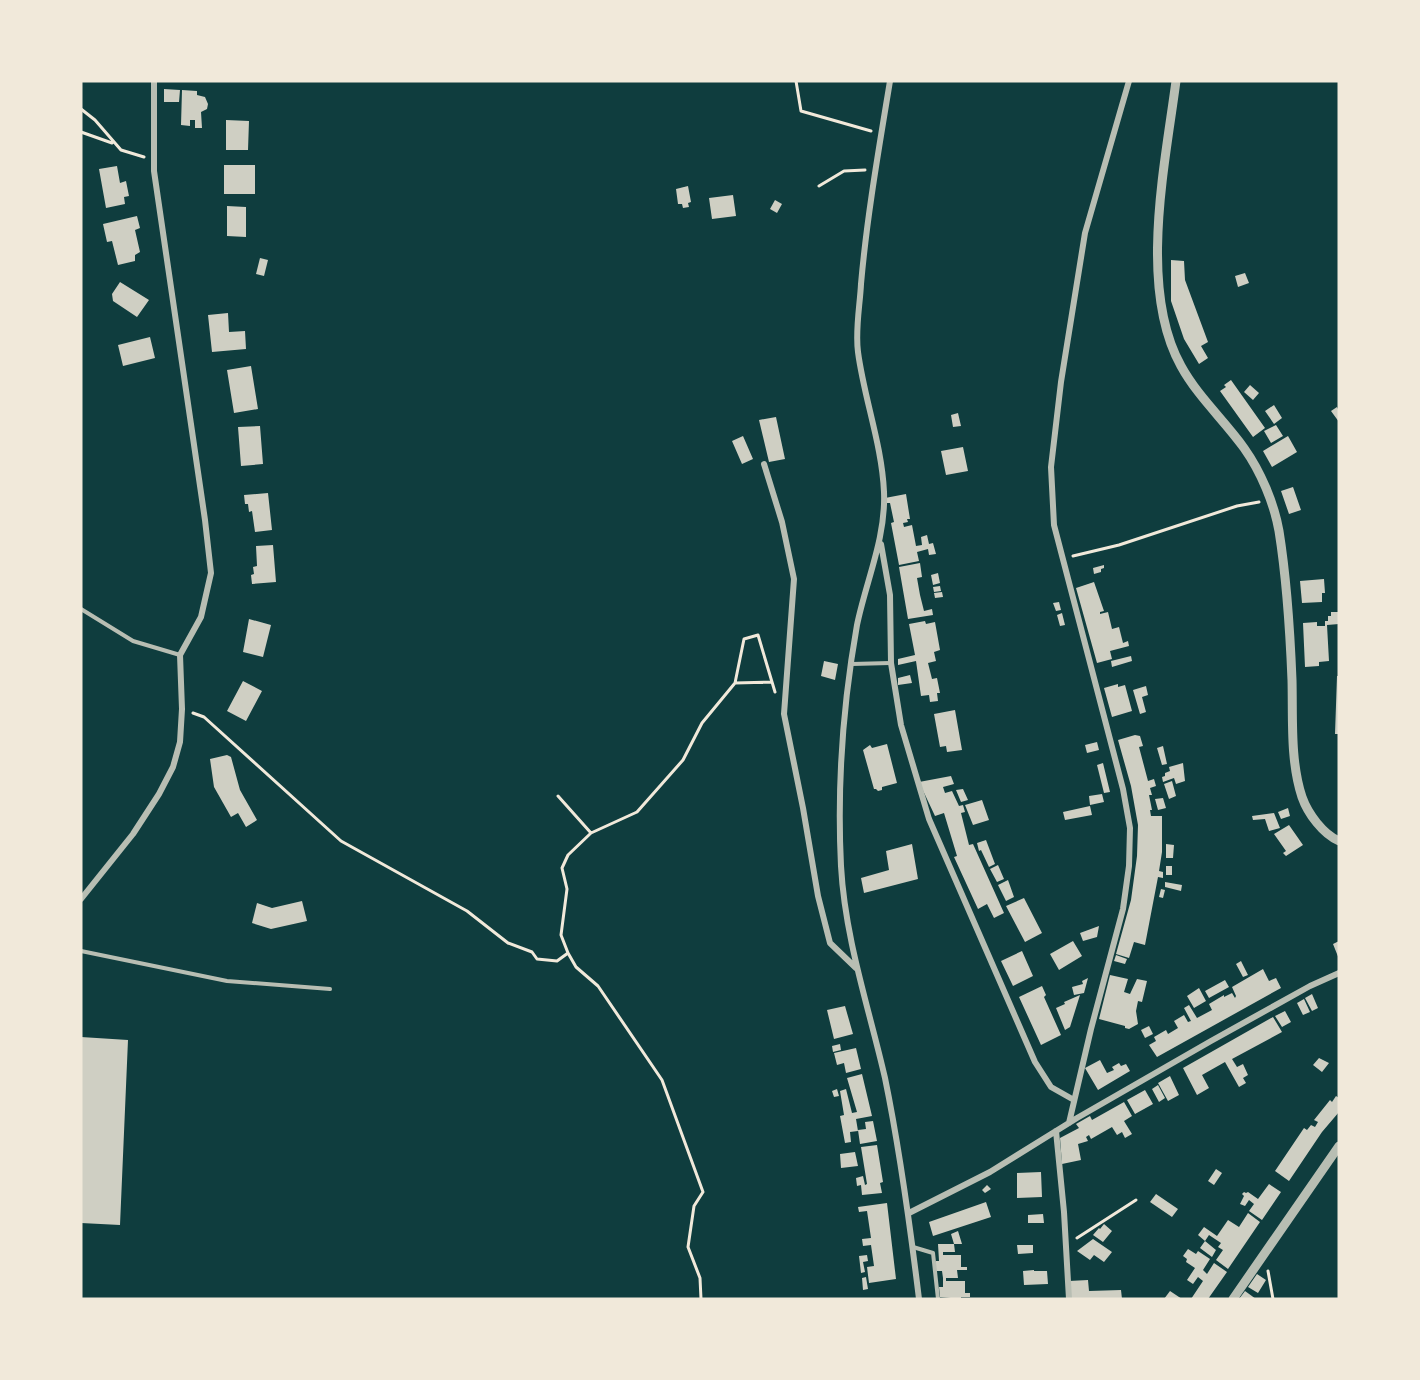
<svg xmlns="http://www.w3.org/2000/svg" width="1420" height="1380" viewBox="0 0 1420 1380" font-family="'Zilla Slab',serif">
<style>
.building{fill:#cfcfc3}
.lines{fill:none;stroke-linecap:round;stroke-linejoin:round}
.path{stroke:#f1e9da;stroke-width:3}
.service{stroke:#b8beb3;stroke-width:4}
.minor{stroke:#b8beb3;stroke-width:6}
.tertiary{stroke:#b8beb3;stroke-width:9}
</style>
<rect width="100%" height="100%" fill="#0f3d3e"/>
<path class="building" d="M164 89 180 90 179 102H164Z
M182 90 197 91V95L205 97 208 104 207 109 201 112 202 128H195V120H190V126L181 125Z
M226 120 249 121 248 150H226Z
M224 165H255V194H224Z
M117 166 120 183 126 181 129 196 124 197 125 204 106 208 99 169Z
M688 186 691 202 688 203 689 207 683 208 682 204H678L676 189Z
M733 195 736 216 712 219 709 198Z
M775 200 782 204 777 213 770 209Z
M227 206 246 207V237L227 236Z
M137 216 140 228 135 230 140 252 135 255V261L118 265 112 241 107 242 103 224Z
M260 258 268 260 264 276 256 274Z
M1171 260 1184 261 1185 280 1208 342 1201 346 1208 358 1199 364 1184 339 1171 301Z
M1245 273 1249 283 1238 287 1235 276Z
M120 282 149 300 137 317 113 301 112 294Z
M228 313 229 332 245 331 246 349 212 352 208 315Z
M150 337 155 358 123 366 118 345Z
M251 366 258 409 234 413 227 370Z
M1231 380 1265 428 1253 437 1220 391 1226 387 1224 385Z
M1250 385 1259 393 1253 400 1244 392Z
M1274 405 1282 418 1274 424 1265 411Z
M1337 407 1339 411V422L1331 411Z
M958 413 961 426 953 427 951 415Z
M776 417 785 459 769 462 759 420Z
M1276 425 1283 436 1271 443 1264 431Z
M260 426 263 464 241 466 238 427Z
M743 436 753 459 742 464 732 441Z
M1288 436 1297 452 1272 467 1263 451Z
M963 447 968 471 946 475 941 451Z
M1293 487 1301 510 1289 514 1281 491Z
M268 493 272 530 255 532 252 511 249 512 248 504H245L244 495Z
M906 494 910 519H907L908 522 903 523 904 527 912 525 916 546 922 545 921 537 927 535 929 544 933 543 936 554 929 555 928 549 917 552 919 561 899 565 891 523 894 522 890 503H886L885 498Z
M273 545 276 582 252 584 251 575 254 574 253 567 257 566 256 546Z
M920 563 922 577 917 578 920 595 924 611 932 609 933 615 908 619 899 567Z
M1104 565V568L1101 569V572L1094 574 1093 568Z
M938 573 940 583 933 585 931 575Z
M1324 579 1325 593H1322V602L1302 603 1300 581Z
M1094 582 1104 611 1100 612V614L1108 612 1112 629 1119 627 1123 643 1128 641 1129 646 1110 651 1112 659 1097 663 1076 588Z
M940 586 941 591 934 592 933 587Z
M942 592 943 597 935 598 934 593Z
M1059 602 1061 610 1056 611 1053 603Z
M1331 612H1339V624L1327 625 1329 661 1319 662V666L1305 667 1303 623 1317 622V626H1325V621H1328V616H1331Z
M1062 613 1065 625 1060 626 1057 615Z
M249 619 271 625 263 657 243 652Z
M925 621 926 624 935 622 940 650 934 652 936 661 928 663 932 679 937 678 940 693H937L938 701 930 702 929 695 921 696 916 661 898 665V659L915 655 909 624Z
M1131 656 1132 661 1112 667 1111 661Z
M824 661 838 664 835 680 821 676Z
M910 675 912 683 898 685V678Z
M1337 676H1339V734H1335Z
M243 681 262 691 246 721 227 711Z
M1118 684V687L1125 685 1132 711 1112 717 1104 688Z
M1146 686 1148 695 1142 697 1146 712 1140 714 1133 690Z
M955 710 962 750 947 752 946 746 940 747 934 714Z
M1135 735 1140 736 1143 746 1139 747 1148 781 1154 779 1156 786 1150 788 1152 795H1149L1152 810H1150L1151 816H1162V852L1159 871 1163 872V878L1158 877 1145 945 1134 942 1129 958 1116 954 1131 900 1137 856 1138 825 1131 786 1118 740Z
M1097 742 1099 750 1087 753 1085 745Z
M887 744 897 783 882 787V790L878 791 876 789H874L863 750 870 745 872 748Z
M1163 746 1167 764 1162 765 1157 748Z
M227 755 231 757 240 790 257 820 246 827 238 813 231 817 214 787 210 759Z
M1103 763 1110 792 1104 793 1097 765Z
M1183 763 1185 781 1176 784 1174 778 1163 782 1162 777 1165 776V773L1170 771 1169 767Z
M951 776 954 784 943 787 945 793 952 791 959 806 963 805 965 812 961 813 969 845 973 844 1004 913 994 918 987 904 978 909 954 857 957 856 944 813 935 816 919 782Z
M1172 781 1176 796 1169 799 1164 784Z
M963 789 968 800 961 802 956 790Z
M1102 794 1104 802 1090 805 1089 796Z
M1163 798 1166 808 1158 810 1155 799Z
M982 800 989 820 973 825 965 805Z
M1090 806 1092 815 1065 820 1063 812Z
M1288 808 1290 816 1281 819 1278 812Z
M1274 813 1280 828 1269 831 1265 819 1253 820 1252 816Z
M1289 825 1303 845 1286 856 1283 853 1286 851 1274 834Z
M986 840 995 864 989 867 981 850 979 851 977 843Z
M912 844 918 879 864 893 861 878 889 870 886 851Z
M1166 844 1174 845 1173 858H1166Z
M998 865 1004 879 997 882 990 869Z
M1166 866H1172V875H1166Z
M1008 880 1014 897 1006 901 998 885Z
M1165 882 1182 885 1181 891 1165 887Z
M1161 889 1165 890 1163 898 1159 897Z
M1024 898 1042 933 1025 942 1006 906Z
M302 901 307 921 271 929 252 923 257 903 272 908Z
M1099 926 1097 937 1083 941 1080 933Z
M1073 941 1082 956 1059 970 1050 954Z
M1339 941V959L1333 944Z
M1022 951 1033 976 1013 986 1001 961Z
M1116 955 1127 959 1125 964 1114 961Z
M1241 961 1248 975 1243 977 1236 964Z
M1263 969 1269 981 1276 978 1281 988 1157 1057 1149 1045 1156 1041 1154 1037 1166 1030 1168 1034 1178 1028 1174 1021 1184 1015 1188 1022 1191 1021 1184 1008 1189 1005 1197 1018 1212 1010 1209 1004 1224 995V997L1232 993 1235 998 1236 996 1232 987Z
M1110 975 1128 979 1124 992 1130 994 1137 979 1147 981 1142 1002 1138 1001 1136 1011 1138 1024 1129 1029 1125 1028V1026L1099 1019Z
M1088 978 1084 993 1074 995 1072 987 1083 984 1082 981Z
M1225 980 1229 987 1209 998 1205 991Z
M1042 986 1046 995 1044 997 1061 1035 1041 1045 1019 997Z
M1199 988 1206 1001 1194 1008 1187 996Z
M1312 994 1318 1008 1312 1011 1305 998Z
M1080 995 1070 1027 1065 1030 1056 1008 1065 1004 1064 1002Z
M1304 999 1310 1012 1303 1015 1297 1003Z
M845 1006 853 1034 834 1039 827 1010Z
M1285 1011 1291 1022 1282 1027 1275 1016Z
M1273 1017 1282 1032 1232 1059 1237 1067 1243 1064 1248 1075 1243 1078 1246 1083 1239 1087 1225 1062 1202 1075 1209 1088 1197 1095 1183 1068Z
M1149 1026 1153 1034 1145 1038 1141 1030Z
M81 1037 128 1040 120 1225 81 1223Z
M840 1044 841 1050 833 1052 832 1046Z
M856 1048 861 1069 846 1073 844 1063 837 1065 834 1053Z
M1319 1058 1329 1063 1322 1072 1313 1065Z
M1100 1060 1107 1073 1114 1070 1112 1067 1119 1063 1121 1066 1126 1064 1130 1071 1098 1090 1085 1068Z
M862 1074 872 1116 856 1119 858 1131 850 1132 851 1142 845 1143 840 1116 844 1115 840 1091 846 1089 852 1113 857 1112 847 1078Z
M1170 1076 1179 1095 1168 1101 1158 1083Z
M1158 1085 1165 1098 1159 1102 1152 1089Z
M837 1089 839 1096 834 1097 832 1091Z
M1145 1090 1153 1104 1135 1114 1127 1100Z
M1336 1096 1339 1098V1112L1322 1132 1289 1181 1275 1171 1304 1128 1307 1130 1311 1125 1315 1127 1318 1122 1314 1120 1330 1100 1332 1102Z
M1124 1102 1132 1116 1124 1121 1132 1134 1125 1138 1122 1132 1117 1135 1112 1127 1091 1139 1089 1135 1086 1137 1088 1141 1078 1144 1081 1160 1062 1164 1060 1138 1079 1128 1076 1124 1090 1116 1092 1120Z
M873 1121 877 1141 860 1144 858 1130 866 1129 865 1122Z
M877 1145 883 1182 880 1183 882 1193 862 1195 861 1185 857 1186 856 1178 863 1176 865 1185 867 1184 861 1147Z
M855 1152 858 1166 841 1168 840 1154Z
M1216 1169 1222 1173 1214 1185 1208 1181Z
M1041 1172 1042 1197 1017 1198V1173Z
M1269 1184 1281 1192 1262 1220 1249 1211 1254 1204 1249 1200 1245 1206 1240 1204 1244 1196 1242 1194 1244 1192 1246 1193 1248 1192 1258 1199Z
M987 1185 991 1189 985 1193 982 1190Z
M1156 1194 1178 1209 1172 1217 1150 1202Z
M986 1202 991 1217 933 1236 929 1222Z
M887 1203 896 1279 869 1283 867 1267 874 1266 871 1245 863 1246 862 1239 871 1238 867 1211 859 1212 858 1207Z
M1248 1213 1260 1222 1228 1269 1216 1260 1223 1250 1218 1247 1221 1243 1209 1235 1205 1241 1198 1235 1204 1227 1217 1236 1228 1220 1239 1227Z
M1043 1214 1044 1223H1028V1215Z
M1104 1224 1112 1231 1103 1242 1093 1235 1099 1228 1100 1229Z
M958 1231 962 1244H954L951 1234Z
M1093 1239 1112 1252 1104 1262 1094 1255 1090 1260 1077 1251Z
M1205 1241 1216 1250 1212 1257 1200 1248Z
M938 1244H954L955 1252H943V1255H961V1267H967V1270H957L958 1278H946V1281H965V1293H970V1297H961V1299L940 1297 939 1287H943V1278L942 1271H936V1261H939Z
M1017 1245H1033V1253L1018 1254Z
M1188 1249 1196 1254 1198 1251 1210 1259 1203 1270 1207 1274 1214 1263 1227 1272 1208 1299H1191L1203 1281 1198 1277 1193 1284 1187 1280 1195 1268 1186 1262 1187 1259 1183 1256Z
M867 1255 868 1261 863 1262 865 1272 861 1273 859 1256Z
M1034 1270V1271H1047L1048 1284 1024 1285 1023 1271Z
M1257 1274 1266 1280 1258 1293 1248 1287Z
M866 1277 868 1289 863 1290 862 1278Z
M1088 1280 1089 1291 1121 1290 1122 1299H1070L1069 1281Z
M1170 1291 1182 1299H1164Z
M1245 1291 1256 1299H1239Z"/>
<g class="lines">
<path class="path" d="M796 81 801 111 871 131
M81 109 95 120 121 150 144 157
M81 132 112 143
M819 186 844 171 865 170
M1073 556 1119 545 1237 506 1259 502
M735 683 771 682
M193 713 204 717 341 841 467 911 508 943 532 952 537 959 557 961 568 953 576 967 598 986 662 1080 703 1192 694 1206 688 1247 700 1278 701 1299
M558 796 591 833 637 812 683 760 702 723 735 683 744 639 758 635 775 692
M568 953 561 935 567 889 562 868 568 855 591 833
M1077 1238 1136 1200
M1268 1271 1273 1299"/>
<path class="service" d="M81 609 133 641 180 655
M852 664 890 663
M81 951 227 981 330 989
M913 1247 933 1253 938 1299"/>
<path class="minor" d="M890 81C879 148 867 216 861 284 860 305 855 330 858 352 864 398 882 445 884 492 886 538 866 581 857 625 843 704 837 786 841 866 845 939 869 1008 885 1078 900 1151 910 1225 919 1299
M764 464 782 522 794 579 784 714 803 808 818 896 830 943 856 968
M881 544 890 595 891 663 901 725 929 819 1035 1062 1051 1087 1074 1100
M81 899 133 834 159 794 173 767 180 742 182 709 180 655 201 617 211 573 205 520 154 171V81
M1069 1123 1091 1029 1123 909 1129 866 1130 828 1123 789 1054 525 1051 467 1061 382 1085 233 1129 81
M1056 1131 1064 1212 1069 1299
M909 1213 990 1172 1077 1118 1211 1041 1310 986 1339 973"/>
<path class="tertiary" d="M1176 81C1165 165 1138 289 1181 366 1198 397 1224 420 1244 448 1261 472 1274 503 1279 531 1287 581 1290 630 1292 680 1293 718 1290 761 1302 797 1308 814 1323 834 1339 841
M1233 1299 1339 1146"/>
</g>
<rect width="1420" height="1380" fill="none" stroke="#f1e9da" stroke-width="165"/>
</svg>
